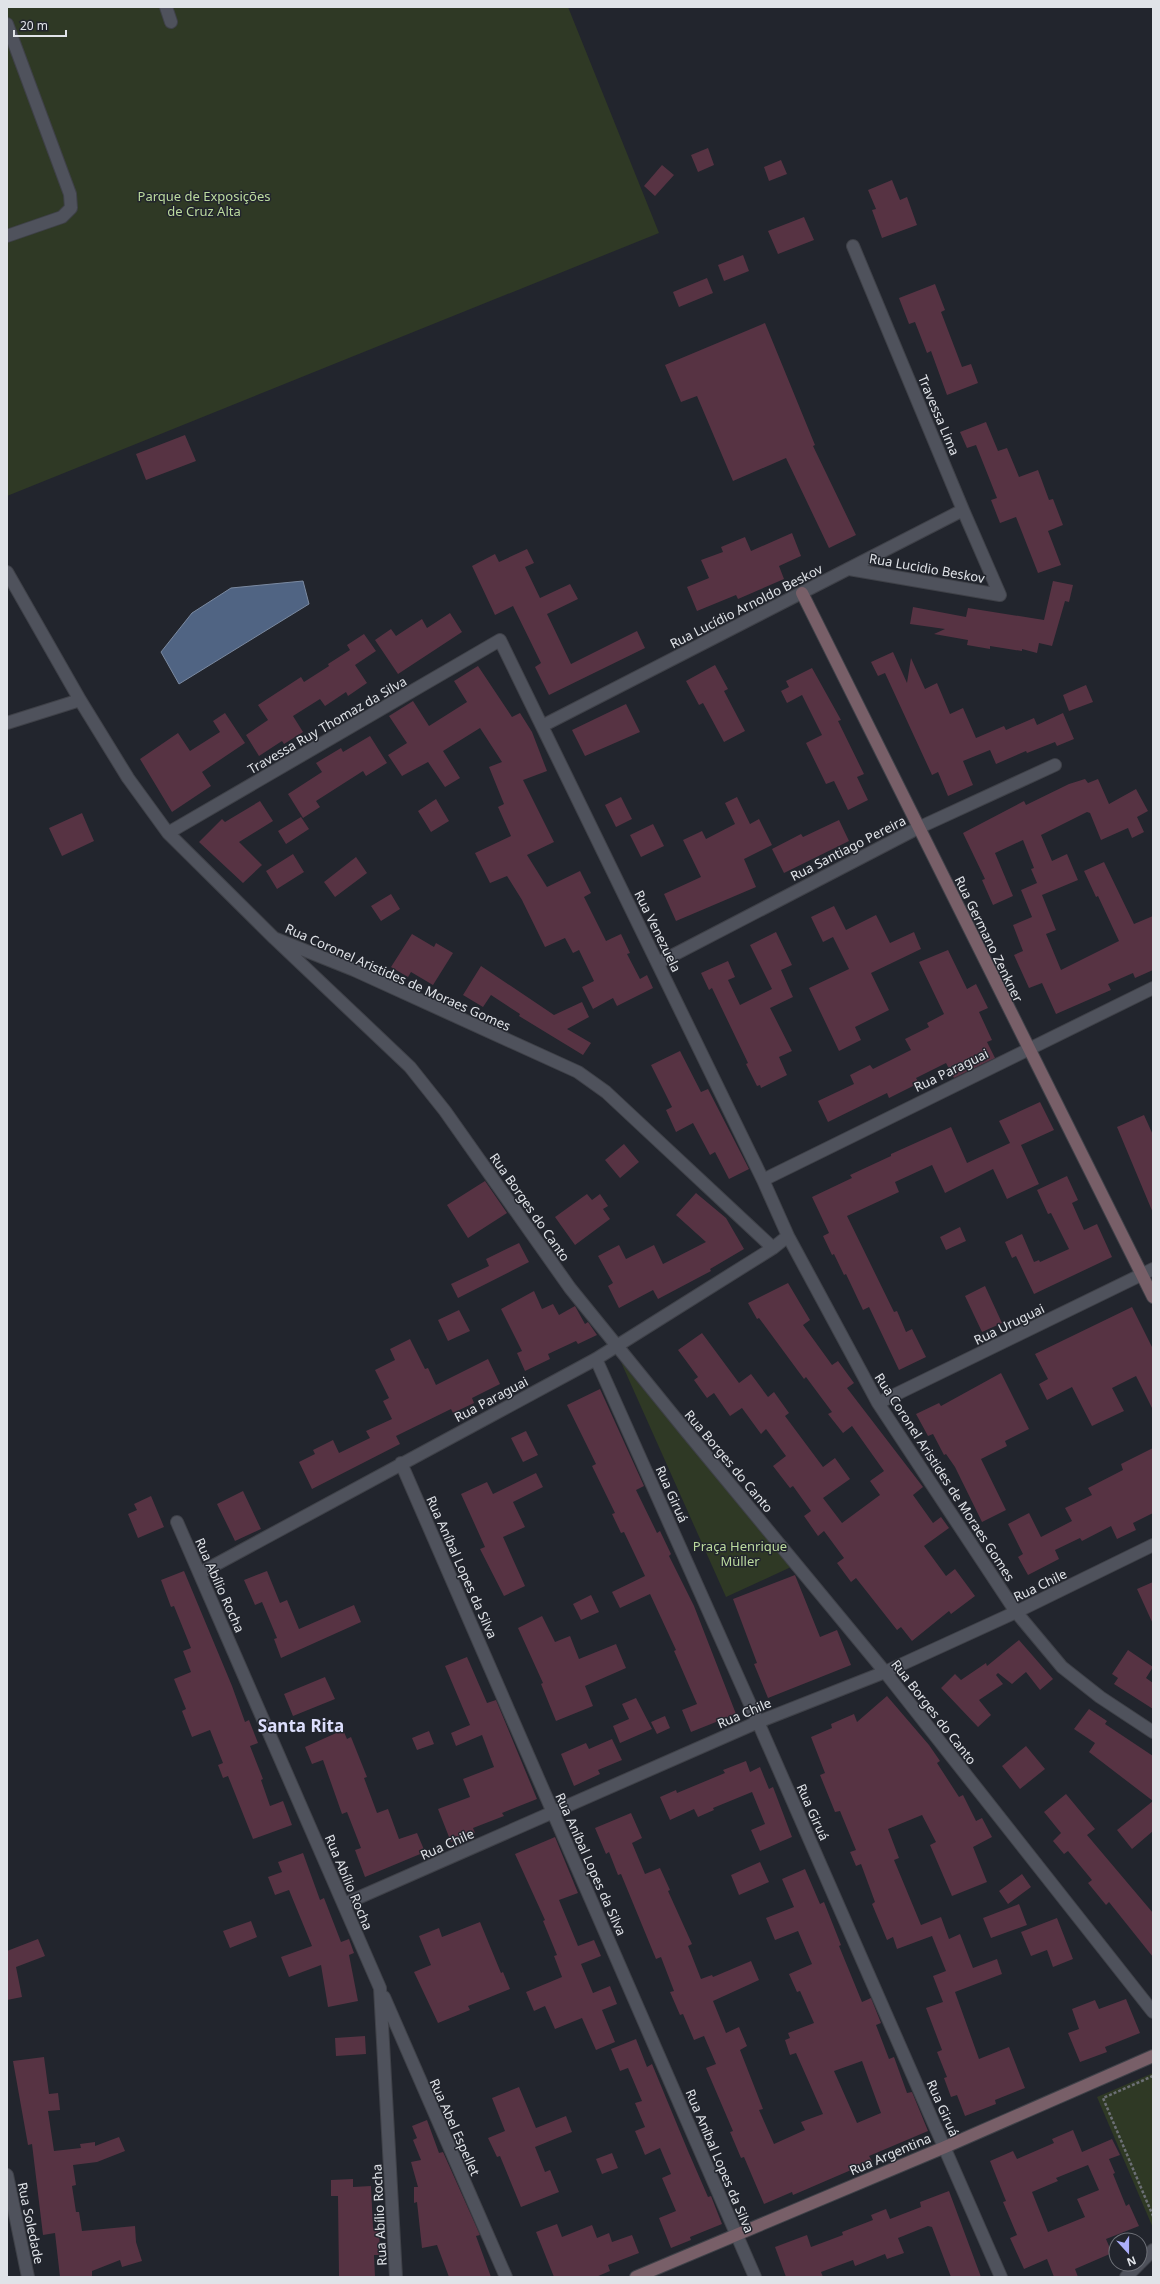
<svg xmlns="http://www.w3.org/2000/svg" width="1160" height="2284" viewBox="0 0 1160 2284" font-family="'Noto Sans',sans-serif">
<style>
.green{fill:#2f3925}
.water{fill:#506483;stroke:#7b8aa1}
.building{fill:#573343;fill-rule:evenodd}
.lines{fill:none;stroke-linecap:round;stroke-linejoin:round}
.street-casing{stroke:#3f4148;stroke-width:14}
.secondary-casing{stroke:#3f4148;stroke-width:14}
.path{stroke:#6c6f75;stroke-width:2.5;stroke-dasharray:3 2;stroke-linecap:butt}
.street{stroke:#4f525c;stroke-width:12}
.secondary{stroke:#785f68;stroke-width:12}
.labels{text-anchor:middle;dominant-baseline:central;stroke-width:3;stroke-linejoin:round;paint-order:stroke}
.park-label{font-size:13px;fill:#bbda9e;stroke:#22252d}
.street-label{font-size:13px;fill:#e0e3e8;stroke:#22252d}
.district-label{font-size:17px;font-weight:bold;fill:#dcdefc;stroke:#22252d}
</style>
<rect width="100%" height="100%" fill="#22252d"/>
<path class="green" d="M7 7H568L659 233 7 496Z
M621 1362 791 1567 726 1597Z
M1153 2073V2228L1097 2097Z"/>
<path class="water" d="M303 581 309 604 179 684 161 652 192 613 231 588Z"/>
<path class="building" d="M708 148 714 165 698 172 691 155Z
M781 160 787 174 769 181 764 167Z
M662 165 674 175 655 196 644 186Z
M892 180 900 200 907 197 917 225 882 238 872 210 876 209 868 190Z
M804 217 814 240 778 254 768 231Z
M743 255 749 271 724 281 718 265Z
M707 278 713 293 679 307 673 292Z
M935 284 945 310 941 312 962 367 971 364 978 383 947 395 931 351 927 353 915 322 909 324 899 298Z
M765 323 815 445 813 446 856 535 829 548 786 458 733 481 697 396 681 402 665 365Z
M986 422 998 451 1007 448 1019 477 1038 470 1049 500 1053 499 1063 525 1048 531 1061 565 1038 573 1016 517 1000 523 991 500 997 498 976 445 967 448 960 432Z
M185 435 196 461 146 480 136 454Z
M792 533 801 556 779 566 784 579 738 599 736 595 697 611 687 587 709 578 701 560 723 552 721 547 745 537 751 551Z
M527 549 534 563 525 567 540 598 570 584 578 599 547 614 571 664 637 631 645 648 549 695 535 667 541 663 513 606 495 615 472 566 495 554 499 562Z
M1053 581 1073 585 1069 602 1065 601 1052 646 1039 643 1037 653 1022 649V651L990 646V649L967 645 968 640 934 634 945 629 910 624 913 607 966 617 968 608 1044 620Z
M450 613 462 632 398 674 375 640 391 629 396 636 422 619 427 628Z
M364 634 376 651 355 665 367 683 348 696 346 692 325 706 320 699 293 716 303 732 284 744 282 741 259 756 246 735 268 720 258 705 301 677 304 682 329 666 328 664 350 650 347 645Z
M893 652 907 683 911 658 925 689 937 683 950 714 963 708 976 738 1004 726 1006 730 1034 718 1037 725 1063 713 1074 739 1057 746 1055 742 1027 753 1026 751 996 764 990 750 963 761 973 785 948 796 938 772 932 775 885 673 878 676 871 662Z
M715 665 728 689 724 691 745 731 724 742 703 703 699 705 686 681Z
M478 666 512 717 520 713 532 732 547 771 523 780 554 842 527 855 547 887 580 871 591 893 584 897 606 941 621 934 630 953 627 954 640 979 647 975 653 988 617 1006 613 998 593 1009 582 987 594 981 579 950 573 953 565 938 545 947 522 900 507 876 490 883 475 853 511 836 498 807 504 804 489 767 502 762 480 728 443 751 460 778 445 787 428 762 402 776 388 755 407 743 389 716 413 701 429 726 467 702 454 681Z
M812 668 841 720 838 721 864 774 857 777 868 800 848 810 834 781 826 784 806 743 822 735 802 695 787 703 781 691 789 687 786 681Z
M1086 685 1093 702 1069 711 1063 695Z
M626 704 640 732 585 756 572 730Z
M225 713 245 743 202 772 211 786 172 812 140 759 178 733 190 751 220 732 213 721Z
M370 736 387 763 366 776 363 771 316 801 320 807 303 818 288 794 322 772 316 763 341 748 343 752Z
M1085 779 1088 783 1098 779 1109 804 1136 789 1148 811 1137 817 1144 832 1132 838 1128 828 1101 840 1090 813 1087 812 1041 835 1052 861 1067 854 1078 880 1042 895 1056 930 1046 934 1061 970 1119 941 1098 896 1096 897 1084 871 1104 862 1134 924 1153 916V970L1135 978 1133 973 1108 984 1111 990 1056 1014 1042 983 1029 988 1014 955 1023 951 1013 925 1032 917 1021 890 1037 883 1031 869 1034 868 1023 840 995 853 1013 896 993 905 982 880 985 879 963 833 1024 801 1026 805 1069 784Z
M621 797 632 819 616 827 605 805Z
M737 797 750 824 759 819 772 845 744 859 756 887 676 921 664 894 701 877 683 840 702 831 706 839 735 824 725 803Z
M436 799 449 821 431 832 418 811Z
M260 801 273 821 239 842 262 865 243 883 199 842 222 819 225 822Z
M82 813 94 841 62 856 49 828Z
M301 817 309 829 286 844 278 831Z
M839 820 849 841 784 873 772 849 801 834 803 837Z
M653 824 664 846 641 857 630 835Z
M293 854 304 872 277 889 266 871Z
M356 857 367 873 335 897 324 882Z
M391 894 400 909 381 921 371 906Z
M834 906 846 930 876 915 890 943 914 932 921 949 871 973 889 1010 855 1027 861 1040 839 1051 809 988 849 969 833 937 823 942 811 917Z
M776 932 792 965 781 970 793 997 770 1008 792 1051 779 1057 787 1075 761 1088 760 1085 757 1086 746 1064 748 1063 712 988 709 990 701 973 728 961 735 977 728 980 740 1005 772 989 750 945Z
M412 934 434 947 436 943 453 953 433 985 411 972 408 977 391 967Z
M948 950 967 989 976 984 988 1008 979 1012 992 1040 987 1042 995 1058 954 1078 946 1063 916 1078 919 1083 889 1098 887 1093 828 1122 818 1101 854 1084 850 1075 870 1065 873 1069 911 1050 905 1039 929 1027 927 1023 944 1014 919 962Z
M481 966 554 1015 582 1002 589 1017 567 1029 591 1043 583 1055 519 1016 520 1014 491 995 483 1007 463 995Z
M680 1051 701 1092 708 1089 749 1169 729 1179 715 1152 710 1155 693 1123 676 1132 666 1110 672 1107 651 1065Z
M1040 1102 1054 1130 1021 1145 1039 1184 1007 1199 993 1169 945 1193 932 1165 895 1182 899 1192 847 1216 894 1312 897 1311 906 1332 912 1329 926 1357 899 1370 869 1307 863 1310 846 1274 844 1275 834 1254 832 1255 823 1236 829 1233 812 1197 852 1178 850 1175 891 1156V1154L951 1127 967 1163 1010 1143 999 1121Z
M1144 1115 1153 1135V1213L1117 1127Z
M624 1144 639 1162 620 1178 605 1160Z
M1067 1176 1078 1200 1072 1203 1084 1230 1097 1224 1112 1257 1034 1294 1016 1256 1012 1258 1005 1242 1022 1234 1034 1262 1039 1260 1040 1262 1069 1249 1051 1213 1048 1214 1037 1190Z
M485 1181 507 1213 468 1238 447 1205Z
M696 1193 726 1218 744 1249 710 1269 711 1271 658 1299 653 1290 619 1308 608 1286 613 1283 598 1256 619 1245 626 1259 654 1245 663 1264 706 1242 676 1215Z
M587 1194 592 1200 600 1194 608 1206 603 1209 610 1219 575 1245 555 1217Z
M960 1227 966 1241 946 1250 940 1237Z
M519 1243 529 1262 458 1298 451 1284 489 1266 486 1259Z
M788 1283 810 1320 803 1325 832 1365 838 1361 854 1383 847 1388 923 1487 913 1495 933 1523 941 1517 949 1528 924 1546 946 1576 955 1569 975 1596 951 1614 949 1611 912 1641 901 1627 897 1630 856 1578 851 1582 837 1563 844 1558 824 1531 818 1536 804 1516 811 1511 793 1486 790 1488 773 1466 786 1456 766 1429 761 1434 742 1408 730 1416 714 1393 707 1398 694 1380 698 1377 678 1350 702 1333 739 1383 751 1374 768 1397 774 1392 789 1413 785 1416 823 1467 835 1458 850 1479 823 1498 842 1523 880 1495 870 1481 884 1471 852 1426 843 1433 828 1414 832 1412 806 1377 804 1379 759 1318 757 1319 748 1303Z
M985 1286 1002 1323 982 1332 965 1296Z
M534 1291 542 1309 553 1304 559 1315 575 1306 585 1324 588 1322 597 1335 578 1344 576 1341 548 1354 550 1359 525 1371 517 1353 522 1351 501 1309Z
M1132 1307 1153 1349V1410L1136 1376 1112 1388 1124 1411 1092 1426 1072 1387 1047 1400 1039 1384 1048 1379 1035 1354Z
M459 1310 470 1331 448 1341 438 1320Z
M410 1339 425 1369 428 1368 436 1385 488 1359 500 1384 472 1398 474 1403 453 1413 451 1409 396 1436 400 1444 312 1489 299 1462 315 1454 313 1450 333 1440 339 1453 370 1438 366 1431 392 1419 383 1401 389 1398 375 1370 395 1360 390 1349Z
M1001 1373 1029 1429 1005 1441 1007 1446 981 1459 1006 1510 982 1522 955 1467 946 1454 944 1455 933 1434 928 1436 916 1414 939 1403 941 1406Z
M600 1389 644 1486 636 1490 657 1533 660 1531 671 1554 669 1556 694 1606 736 1714 691 1732 682 1710 697 1704 674 1651 676 1650 650 1594 620 1608 612 1592 645 1576 624 1532 621 1533 612 1514 615 1513 592 1466 596 1464 567 1405Z
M526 1431 538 1455 523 1462 511 1438Z
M1153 1448V1513L1133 1523 1136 1530 1117 1539 1111 1526 1082 1541 1080 1538 1055 1550 1059 1559 1028 1575 1018 1557 1023 1554 1008 1524 1029 1513 1041 1537 1072 1521 1065 1508 1092 1495 1088 1488 1123 1470 1121 1464Z
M536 1473 543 1487 513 1502 525 1527 503 1537 525 1586 504 1596 480 1549 485 1547 461 1494 487 1482 493 1494Z
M243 1491 261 1529 235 1541 217 1504Z
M151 1496 164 1527 138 1538 128 1514 137 1510 134 1504Z
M184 1571 232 1686 245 1722 249 1720 258 1743 250 1746 263 1779 261 1780 270 1806 283 1801 292 1825 253 1839 228 1776 223 1778 218 1765 223 1763 210 1730 192 1737 182 1711 186 1709 174 1679 191 1672 183 1651 191 1648 174 1606 171 1607 161 1580Z
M267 1571 280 1603 287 1600 299 1629 354 1605 361 1622 281 1658 274 1639 277 1638 262 1602 255 1605 244 1580Z
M795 1575 820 1637 837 1630 851 1665 768 1698 754 1664 757 1663 733 1599Z
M1153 1582V1624L1137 1589Z
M591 1595 599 1612 581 1620 573 1604Z
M542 1616 555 1642 570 1636 579 1659 616 1644 626 1668 585 1686 593 1706 556 1721 541 1684 543 1683 518 1628Z
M1019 1640 1053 1679 1040 1690 1026 1672 1012 1684 998 1673 996 1675 1003 1684 979 1700 991 1715 978 1727 941 1688 955 1674 961 1680 986 1663 987 1666Z
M1128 1650 1153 1667 1146 1678 1153 1683V1709L1114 1684 1118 1678 1112 1674Z
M467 1657 487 1703 496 1700 537 1799 502 1813 504 1816 473 1828 475 1833 451 1842 438 1809 470 1797 463 1779 494 1767 482 1735 456 1746 451 1733 470 1725 445 1666Z
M325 1677 335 1699 293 1716 284 1694Z
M887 1696 929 1745 940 1761 937 1763 959 1797 963 1795 976 1821 982 1818 992 1837 973 1847 987 1882 952 1896 930 1845 936 1842 922 1815 888 1829 899 1858 894 1860 921 1925 941 1917 949 1939 960 1934 973 1968 997 1959 1002 1974 955 1992 979 2059 1009 2047 1025 2088 995 2100 996 2104 965 2116 957 2095 951 2097 944 2078 947 2077 937 2052 942 2050 926 2008 943 2002 933 1976 946 1971 932 1936 897 1949 893 1937 887 1940 872 1904 875 1902 861 1864 856 1866 850 1852 856 1850 840 1811 835 1812 820 1775 825 1773 811 1737 832 1728 831 1724 854 1714 857 1722Z
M636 1698 652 1729 620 1743 613 1726 629 1719 622 1704Z
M1089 1709 1107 1721 1105 1724 1153 1756V1831L1132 1849 1117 1830 1153 1801 1089 1752 1095 1743 1074 1729Z
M665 1716 670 1728 657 1734 651 1722Z
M343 1730 347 1739 351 1737 367 1777 364 1778 377 1813 388 1809 399 1839 417 1833 425 1852 365 1877 355 1850 361 1848 347 1812 342 1814 323 1760 312 1764 305 1747Z
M429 1731 434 1744 417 1750 412 1738Z
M612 1739 622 1760 598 1770 600 1774 574 1786 561 1754 586 1743 589 1749Z
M1026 1746 1045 1769 1020 1789 1002 1766Z
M746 1761 750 1772 760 1767 769 1789 773 1787 792 1837 760 1851 751 1830 765 1824 752 1792 713 1808 714 1810 698 1817 694 1809 670 1820 660 1797 676 1790 677 1793 725 1773 723 1770Z
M1066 1794 1095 1829 1087 1835 1153 1913V1957L1109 1902 1106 1905 1088 1883 1092 1880 1068 1851 1064 1854 1053 1841 1061 1833 1044 1812Z
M631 1813 642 1838 632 1843 645 1874 660 1868 670 1890 668 1891 692 1944 688 1946 701 1979 712 1975 713 1977 751 1961 759 1980 713 2001 726 2033 739 2027 747 2046 740 2050 763 2109 759 2110 774 2144 805 2130 801 2122 823 2114 796 2053 790 2055 785 2040 790 2038 788 2033 814 2023 800 1991 797 1992 789 1974 812 1964 798 1931 775 1940 766 1918 794 1907 782 1879 805 1869 820 1904 824 1902 841 1945 839 1946 862 2002 871 1998 881 2023 876 2025 889 2059 894 2057 907 2093 912 2092 928 2131 869 2156 872 2161 793 2195 792 2192 764 2204 744 2157 741 2158 730 2132 733 2131 706 2068 716 2064 704 2036 694 2040 683 2014 680 2015 670 1992 674 1991 661 1957 656 1959 621 1874 618 1875 609 1852 606 1854 595 1828ZM862 2061 881 2113 857 2123 834 2071Z
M555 1837 578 1893 559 1900 578 1946 594 1940 601 1956 581 1964 593 1993 610 1986 617 2004 602 2010 615 2042 596 2050 582 2018 555 2029 545 2006 534 2011 526 1992 562 1977 554 1956 557 1955 543 1921 545 1920 515 1854Z
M303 1853 320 1900 324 1898 341 1942 349 1939 354 1953 349 1955 358 2001 328 2007 321 1965 289 1977 281 1957 312 1946 289 1890 275 1895 268 1877 282 1872 278 1862Z
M760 1862 769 1882 739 1895 731 1875Z
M1022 1874 1031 1887 1008 1904 999 1891Z
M1019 1904 1027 1925 991 1938 983 1918Z
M1057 1918 1073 1959 1053 1967 1047 1950 1031 1956 1021 1932Z
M251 1921 257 1937 230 1948 223 1931Z
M480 1922 501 1973 503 1972 510 1989 468 2006 470 2010 438 2023 414 1972 431 1965 419 1936 439 1928 442 1937Z
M38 1939 45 1956 16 1967 22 1997 7 2000V1951Z
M1126 1999 1140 2033 1105 2047 1107 2052 1080 2062 1068 2033 1079 2029 1072 2009 1095 2000 1099 2009Z
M365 2036 366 2054 336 2056 335 2038Z
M636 2039 647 2067 652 2064 688 2151 708 2197 711 2196 722 2224 690 2237 691 2240 671 2248 659 2218 676 2211 662 2178 671 2174 660 2148 645 2155 635 2131 645 2127 635 2103 642 2101 628 2068 620 2071 611 2049Z
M44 2057 49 2094 58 2093 60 2110 48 2111 54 2151 81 2148 80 2144 95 2142V2146L119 2137 125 2151 97 2162 73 2165 76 2185 72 2186 76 2212H79L82 2231 135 2226 136 2242 142 2261 122 2267 120 2260 92 2271V2277H60L55 2233 43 2235 32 2144 28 2145 13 2061Z
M519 2087 536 2128 566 2116 572 2132 535 2147 545 2172 550 2170 559 2192 521 2207 500 2156 497 2157 488 2138 505 2131 492 2098Z
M427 2120 439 2153 443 2152 480 2235 476 2236 491 2277H449L437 2245 422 2248 417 2202 414 2203V2187H418L411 2162 421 2160 413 2140 417 2138 412 2126Z
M1073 2130 1082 2152 1112 2139 1120 2155 1109 2159 1115 2173 1113 2174 1126 2206 1129 2204 1139 2226 1106 2239 1112 2253 1075 2269 1078 2277H1054L1047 2259 1024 2269 1010 2238 1017 2235 1003 2202 1006 2201 990 2161 1013 2151 1017 2159 1054 2143 1052 2139ZM1088 2165 1099 2190 1077 2199 1085 2217 1048 2232 1032 2192 1058 2181 1056 2178Z
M612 2153 618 2168 602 2174 596 2159Z
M353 2179V2187L371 2186 373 2228H379L380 2255H374L375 2277H339L338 2196H331V2180Z
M949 2191 981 2277H951L932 2227 928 2226 898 2238 904 2253 887 2259 885 2254 855 2266 853 2260 821 2272 823 2277H786L775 2247 807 2235 811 2247 843 2235 842 2232 873 2220 871 2215 886 2209 890 2219 921 2207 920 2202Z
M557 2224 562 2237 592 2225 597 2238 609 2233 612 2242 632 2235 639 2253 608 2265 610 2271 596 2277H554L536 2232Z"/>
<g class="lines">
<defs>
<path id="street" d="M166 7 171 22
M7 24 70 194 71 208 62 217 7 236
M853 246 963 510 1000 595
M849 569 1000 595
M7 572 80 700 128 778 168 833 274 938 354 970 578 1072 606 1092 773 1248
M7 723 80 700
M542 726 963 510
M168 833 500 640 763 1180 788 1236 878 1403 1016 1612 1062 1667 1100 1697 1153 1732
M274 938 410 1067 445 1111 570 1288 686 1431 885 1672 1153 2012
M658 963 918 828 1055 765
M763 1180 1153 988
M596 1359 758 1722 1001 2277
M878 1403 1153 1269
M401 1463 755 2277
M177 1522 380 1988 396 2277
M200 1573 596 1359 773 1248 788 1236
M344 1904 758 1722 885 1672 1016 1612 1153 1545
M384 1997 506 2277
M7 2175 28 2277
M1140 2263 1153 2250
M1126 2277 1139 2264"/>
<path id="secondary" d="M802 593 1153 1297
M636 2277 945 2147 1153 2056"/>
</defs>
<use href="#street" class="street-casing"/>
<use href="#secondary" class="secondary-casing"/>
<path class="path" d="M1153 2076 1103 2098 1153 2216"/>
<use href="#street" class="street"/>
<use href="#secondary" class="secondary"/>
</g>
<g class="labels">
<g class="park-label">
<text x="204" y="196">Parque de Exposições<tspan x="204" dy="15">de Cruz Alta</tspan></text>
<text x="740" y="1546">Praça Henrique<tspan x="740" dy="15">Müller</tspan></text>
</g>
<g class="street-label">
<text transform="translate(939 415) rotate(67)">Travessa Lima</text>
<text transform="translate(927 568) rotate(10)">Rua Lucidio Beskov</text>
<text transform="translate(746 606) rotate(-27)">Rua Lucídio Arnoldo Beskov</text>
<text transform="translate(327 725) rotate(-30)">Travessa Ruy Thomaz da Silva</text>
<text transform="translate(848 848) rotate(-27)">Rua Santiago Pereira</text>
<text transform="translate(658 931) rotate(64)">Rua Venezuela</text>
<text transform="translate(989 939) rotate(64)">Rua Germano Zenkner</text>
<text transform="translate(398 977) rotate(24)">Rua Coronel Aristides de Moraes Gomes</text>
<text transform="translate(951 1070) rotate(-26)">Rua Paraguai</text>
<text transform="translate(530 1207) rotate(55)">Rua Borges do Canto</text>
<text transform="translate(1009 1324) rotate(-26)">Rua Uruguai</text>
<text transform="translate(491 1399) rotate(-28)">Rua Paraguai</text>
<text transform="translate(729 1461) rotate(50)">Rua Borges do Canto</text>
<text transform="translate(945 1477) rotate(57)">Rua Coronel Aristides de Moraes Gomes</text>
<text transform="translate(672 1494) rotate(66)">Rua Giruá</text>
<text transform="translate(462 1567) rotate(66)">Rua Aníbal Lopes da Silva</text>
<text transform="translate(220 1585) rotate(66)">Rua Abílio Rocha</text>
<text transform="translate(1040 1585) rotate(-26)">Rua Chile</text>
<text transform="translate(934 1712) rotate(52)">Rua Borges do Canto</text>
<text transform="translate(744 1713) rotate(-23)">Rua Chile</text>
<text transform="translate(813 1812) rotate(66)">Rua Giruá</text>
<text transform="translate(447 1844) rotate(-24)">Rua Chile</text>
<text transform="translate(591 1864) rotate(66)">Rua Aníbal Lopes da Silva</text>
<text transform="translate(349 1882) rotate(67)">Rua Abílio Rocha</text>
<text transform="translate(943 2108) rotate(66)">Rua Giruá</text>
<text transform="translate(455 2127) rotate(66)">Rua Abel Espellet</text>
<text transform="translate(890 2154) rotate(-23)">Rua Argentina</text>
<text transform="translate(720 2161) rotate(67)">Rua Aníbal Lopes da Silva</text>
<text transform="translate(379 2215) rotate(-93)">Rua Abílio Rocha</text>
<text transform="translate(31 2223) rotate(78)">Rua Soledade</text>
</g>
<g class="district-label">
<text x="301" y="1725">Santa Rita</text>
</g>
</g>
<rect width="1160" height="2284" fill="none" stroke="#e0e3e8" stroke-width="16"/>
<g transform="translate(1128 2252) rotate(159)"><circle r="19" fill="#22252d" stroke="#6e7178"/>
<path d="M0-3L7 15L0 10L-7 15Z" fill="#acaffb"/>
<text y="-6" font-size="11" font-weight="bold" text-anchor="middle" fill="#e0e3e8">N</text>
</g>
<path d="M14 30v6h52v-6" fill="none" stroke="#e0e3e8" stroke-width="2"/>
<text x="20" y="30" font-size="12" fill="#e0e3e8" stroke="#22252d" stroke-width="3" paint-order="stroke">20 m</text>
</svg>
